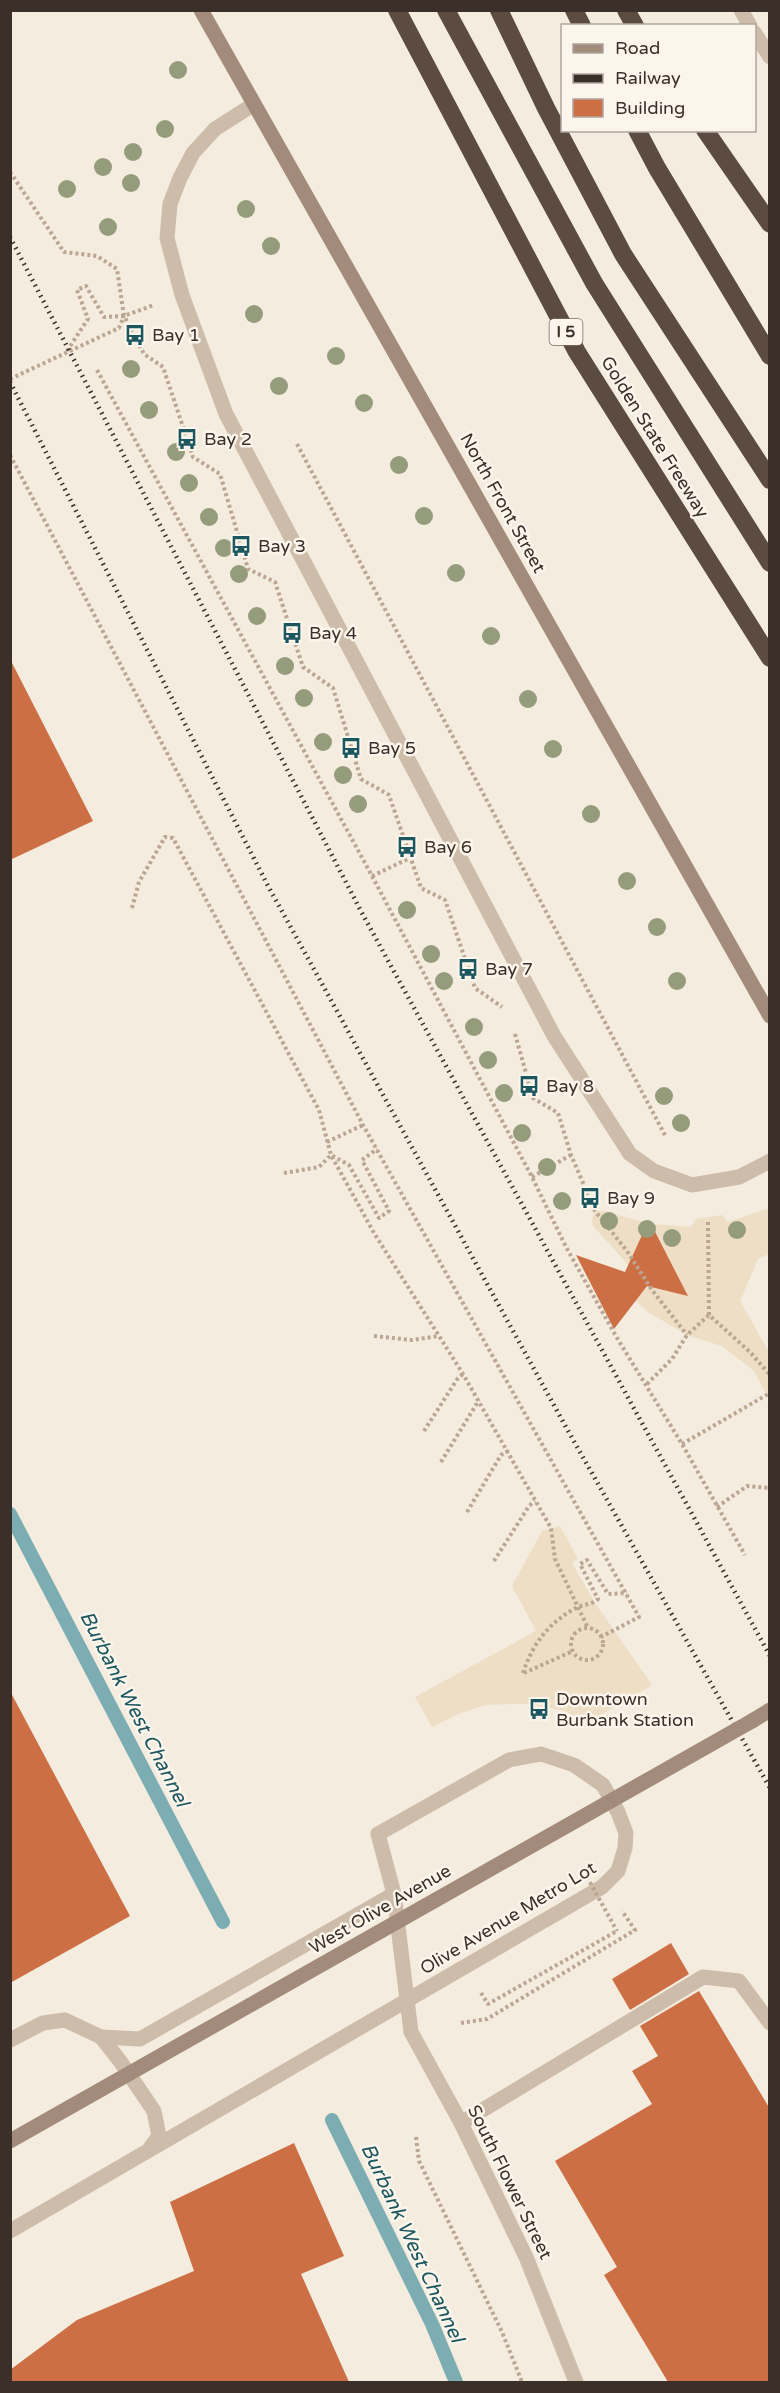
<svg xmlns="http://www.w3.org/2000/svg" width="780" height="2393" viewBox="0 0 780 2393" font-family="'Varela Round',sans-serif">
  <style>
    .plaza { fill: #eddec5 }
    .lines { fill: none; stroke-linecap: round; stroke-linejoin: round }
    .stream { stroke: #7badb3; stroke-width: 14 }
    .building { fill: #cd6f44 }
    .path { stroke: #baa693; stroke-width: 4; stroke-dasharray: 3 3; stroke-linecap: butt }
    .service { stroke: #cdbca9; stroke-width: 15 }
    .minor { stroke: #cdbca9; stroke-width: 15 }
    .secondary { stroke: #a28b7a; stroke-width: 15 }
    .motorway { stroke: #5c4b40; stroke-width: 18 }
    .rail { stroke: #3a3029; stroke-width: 4.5; stroke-dasharray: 1.5 4.5; stroke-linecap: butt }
    .path-bridge { stroke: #baa693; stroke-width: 4; stroke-dasharray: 3 3; stroke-linecap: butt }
    .secondary-bridge { stroke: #a28b7a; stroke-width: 15 }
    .tree { fill: #949c7c }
    .labels { text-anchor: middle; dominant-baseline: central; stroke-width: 5; stroke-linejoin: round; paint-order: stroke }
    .shield { fill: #fbf5ec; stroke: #746b64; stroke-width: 1.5 }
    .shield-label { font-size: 16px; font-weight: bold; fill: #3a3029 }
    .poi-label { font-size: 18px; fill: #3a3029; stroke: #fbf5ec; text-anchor: start }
    .street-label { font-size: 18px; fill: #3a3029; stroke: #fbf5ec }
    .water-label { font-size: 20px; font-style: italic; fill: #1c565f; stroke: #fbf5ec }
  </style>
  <rect width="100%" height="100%" fill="#f4ecdf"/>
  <g class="plaza">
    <path d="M769,1208V1254L758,1259L740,1301L769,1352V1399L754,1371L722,1346L687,1335L648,1312L636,1301L632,1269L593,1226L592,1219L595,1211H605L650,1224L691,1227L696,1219L722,1215L728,1222Z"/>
    <path d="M560,1526L578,1559L572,1563L595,1603L652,1685L589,1722L560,1710L528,1704H512L485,1705L461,1713L432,1727L415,1697L536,1631L512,1586L542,1531Z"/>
  </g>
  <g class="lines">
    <g class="stream">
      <path d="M10,1514L223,1922"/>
      <path d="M332,2120L432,2324L456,2382"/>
    </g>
  </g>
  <g class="building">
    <path d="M10,659L93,821L10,860Z"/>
    <path d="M649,1220L688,1296L647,1286L614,1329L576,1255L625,1272Z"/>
    <path d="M10,1691L130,1916L10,1983Z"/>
    <path d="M671,1943L689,1974L630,2010L612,1979Z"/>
    <path d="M699,1991L770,2109V2382H668L604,2275L617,2267L555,2161L652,2104L632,2071L658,2056L640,2026Z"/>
    <path d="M294,2143L344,2256L301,2274L349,2382H10V2370L77,2320L194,2271L170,2202Z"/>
  </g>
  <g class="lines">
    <g class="path">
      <path d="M10,172L64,252L97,256L117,269L124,316L144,354L163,367L193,457L220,474L248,569L275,582L303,667L333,688L361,779L389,795L421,888L445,900L475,988L502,1007"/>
      <path d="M67,351L88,319L77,290L86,286L104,317L124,316L154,305"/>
      <path d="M97,370L372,876L532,1177L566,1247L617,1338L682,1444L745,1555"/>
      <path d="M10,379L119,328L124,316"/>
      <path d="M297,444L666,1137"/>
      <path d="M10,455L363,1125L639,1617L601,1637"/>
      <path d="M372,876L410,858"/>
      <path d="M132,908L139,882L165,837L173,838L319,1110L331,1155L374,1233L463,1374L551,1528L555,1559L588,1628"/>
      <path d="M515,1034L533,1098L558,1113L571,1155L595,1211L627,1251L652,1290L687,1335"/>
      <path d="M327,1142L363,1125"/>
      <path d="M284,1173L319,1167L331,1155L349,1165L379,1218L389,1211L362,1160L377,1149"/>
      <path d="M532,1177L571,1155"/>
      <path d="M708,1222L709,1315L750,1352L770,1375"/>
      <path d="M374,1336L412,1340L439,1336"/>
      <path d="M647,1384L672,1359L687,1335L709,1315"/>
      <path d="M424,1431L458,1378L463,1374"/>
      <path d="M682,1444L770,1393"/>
      <path d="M441,1462L479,1400"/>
      <path d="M717,1507L747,1486L770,1488"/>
      <path d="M467,1512L501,1455L508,1451"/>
      <path d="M494,1561L529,1506L535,1501"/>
      <circle cx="587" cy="1644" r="16"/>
      <path d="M523,1673C532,1645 549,1622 576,1608C583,1604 592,1605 598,1599L580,1564L587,1560L608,1594L627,1593"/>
      <path d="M524,1673L573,1651"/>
      <path d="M481,1993L488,2004L617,1931"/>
      <path d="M461,2023L487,2019L635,1930L622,1911"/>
      <path d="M416,2137L419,2161L502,2332L522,2382"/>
    </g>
    <g class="service">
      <path d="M741,10L750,26"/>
      <path d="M754,32L770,57"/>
      <path d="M254,104L215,129L193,153L180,178L170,204L167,238L182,295L226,414L554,1036L630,1154L654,1171L692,1185L739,1177L770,1161"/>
      <path d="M461,2123L703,1977L739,1981L770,2023"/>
    </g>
    <g class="minor">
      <path d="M101,2037L140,2039L394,1894"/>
      <path d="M10,2040L43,2023L65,2020L101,2037L120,2061L154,2111L159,2136L150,2148"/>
      <path d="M10,2231C208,2117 405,2002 602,1887L618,1871L625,1848L626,1833L618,1812L603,1785L574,1765L541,1754L509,1760L378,1834L394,1894L411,2032L461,2123L526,2257L576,2382"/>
    </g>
    <g class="secondary">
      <path d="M201,10L770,1016"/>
      <path d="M752,1721L770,1710"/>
    </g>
    <g class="motorway">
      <path d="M397,10L577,352L770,658"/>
      <path d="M446,10L594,283L770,563"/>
      <path d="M499,10L546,108L623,254L770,480"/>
      <path d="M574,10L582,26"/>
      <path d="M626,10L635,26"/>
      <path d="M637,130L657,168L770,356"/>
      <path d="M705,130L770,224"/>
    </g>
    <g class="rail">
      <path d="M10,237L363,915L770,1656"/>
      <path d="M10,382L267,884L567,1429L770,1788"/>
    </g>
    <path class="path-bridge" d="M587,1877L617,1931"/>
    <path class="secondary-bridge" d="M10,2141L752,1721"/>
  </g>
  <g class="tree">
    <circle cx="178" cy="70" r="9"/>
    <circle cx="165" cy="129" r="9"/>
    <circle cx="133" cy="152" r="9"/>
    <circle cx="103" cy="167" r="9"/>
    <circle cx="131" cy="183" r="9"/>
    <circle cx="67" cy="189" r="9"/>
    <circle cx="246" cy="209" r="9"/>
    <circle cx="108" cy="227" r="9"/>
    <circle cx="271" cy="246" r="9"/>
    <circle cx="254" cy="314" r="9"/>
    <circle cx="336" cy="356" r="9"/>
    <circle cx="131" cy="369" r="9"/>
    <circle cx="279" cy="386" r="9"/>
    <circle cx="364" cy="403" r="9"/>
    <circle cx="149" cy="410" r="9"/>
    <circle cx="176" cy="452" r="9"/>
    <circle cx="399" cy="465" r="9"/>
    <circle cx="189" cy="483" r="9"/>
    <circle cx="424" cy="516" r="9"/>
    <circle cx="209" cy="517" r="9"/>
    <circle cx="224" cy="548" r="9"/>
    <circle cx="456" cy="573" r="9"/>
    <circle cx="239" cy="574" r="9"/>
    <circle cx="257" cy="616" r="9"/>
    <circle cx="491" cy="636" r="9"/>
    <circle cx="285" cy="666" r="9"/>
    <circle cx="304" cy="698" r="9"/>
    <circle cx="528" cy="699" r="9"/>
    <circle cx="323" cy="742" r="9"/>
    <circle cx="553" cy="749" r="9"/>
    <circle cx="343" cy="775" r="9"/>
    <circle cx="358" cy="804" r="9"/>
    <circle cx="591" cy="814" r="9"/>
    <circle cx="627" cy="881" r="9"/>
    <circle cx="407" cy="910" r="9"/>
    <circle cx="657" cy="927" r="9"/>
    <circle cx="431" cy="954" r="9"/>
    <circle cx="444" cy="981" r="9"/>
    <circle cx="677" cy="981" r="9"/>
    <circle cx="474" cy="1027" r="9"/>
    <circle cx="488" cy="1060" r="9"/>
    <circle cx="504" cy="1093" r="9"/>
    <circle cx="664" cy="1096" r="9"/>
    <circle cx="681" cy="1123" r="9"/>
    <circle cx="522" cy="1133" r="9"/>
    <circle cx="547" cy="1167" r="9"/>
    <circle cx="562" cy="1201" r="9"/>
    <circle cx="609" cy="1221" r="9"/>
    <circle cx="647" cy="1229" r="9"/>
    <circle cx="737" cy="1230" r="9"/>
    <circle cx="672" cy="1238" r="9"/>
  </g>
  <defs>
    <symbol id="bus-bare" viewBox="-9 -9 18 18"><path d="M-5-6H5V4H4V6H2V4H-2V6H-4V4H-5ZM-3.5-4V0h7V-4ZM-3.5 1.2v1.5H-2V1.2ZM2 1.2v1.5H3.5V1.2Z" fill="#1c565f" stroke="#fbf5ec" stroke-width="2.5" paint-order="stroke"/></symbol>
  </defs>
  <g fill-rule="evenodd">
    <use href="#bus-bare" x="120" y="320" width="30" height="30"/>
    <use href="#bus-bare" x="172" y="424" width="30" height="30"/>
    <use href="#bus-bare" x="226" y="531" width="30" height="30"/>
    <use href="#bus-bare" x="277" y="618" width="30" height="30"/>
    <use href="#bus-bare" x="336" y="733" width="30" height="30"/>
    <use href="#bus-bare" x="392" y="832" width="30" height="30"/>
    <use href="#bus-bare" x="453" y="954" width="30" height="30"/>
    <use href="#bus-bare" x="514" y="1071" width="30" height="30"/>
    <use href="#bus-bare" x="575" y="1183" width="30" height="30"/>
    <use href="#bus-bare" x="524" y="1694" width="30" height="30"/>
  </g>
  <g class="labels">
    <rect class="shield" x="549.5" y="319" width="33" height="26" rx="4.5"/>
    <g class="shield-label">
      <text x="566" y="332">I 5</text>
    </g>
    <g class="poi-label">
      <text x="152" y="335">Bay 1</text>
      <text x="204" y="439">Bay 2</text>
      <text x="258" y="546">Bay 3</text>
      <text x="309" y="633">Bay 4</text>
      <text x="368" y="748">Bay 5</text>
      <text x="424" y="847">Bay 6</text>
      <text x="485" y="969">Bay 7</text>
      <text x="546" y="1086">Bay 8</text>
      <text x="607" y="1198">Bay 9</text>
      <text x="556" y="1699">Downtown<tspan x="556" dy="21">Burbank Station</tspan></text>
    </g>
    <g class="street-label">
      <text transform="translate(655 437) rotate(58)">Golden State Freeway</text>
      <text transform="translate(503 503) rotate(61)">North Front Street</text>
      <text transform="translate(380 1909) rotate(-30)">West Olive Avenue</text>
      <text transform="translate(508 1918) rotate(-31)">Olive Avenue Metro Lot</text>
      <text transform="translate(510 2182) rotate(64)">South Flower Street</text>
    </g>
    <g class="water-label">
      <text transform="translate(134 1709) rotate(63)">Burbank West Channel</text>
      <text transform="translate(412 2243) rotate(65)">Burbank West Channel</text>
    </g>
  </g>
  <rect width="780" height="2393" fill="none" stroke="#3a3029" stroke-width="24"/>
  <rect x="561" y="24" width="195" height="108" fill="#fbf5ec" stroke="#aea69e" stroke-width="1.5"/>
  <rect x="573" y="44" width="30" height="9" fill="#a28b7a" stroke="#aea69e" stroke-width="1.5"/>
  <text x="615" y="54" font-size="18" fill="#3a3029">Road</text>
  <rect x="573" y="74" width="30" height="9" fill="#3a3029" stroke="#aea69e" stroke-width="1.5"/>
  <text x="615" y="84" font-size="18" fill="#3a3029">Railway</text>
  <rect x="573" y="99" width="30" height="18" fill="#cd6f44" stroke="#aea69e" stroke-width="1.5"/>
  <text x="615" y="114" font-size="18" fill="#3a3029">Building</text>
</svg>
